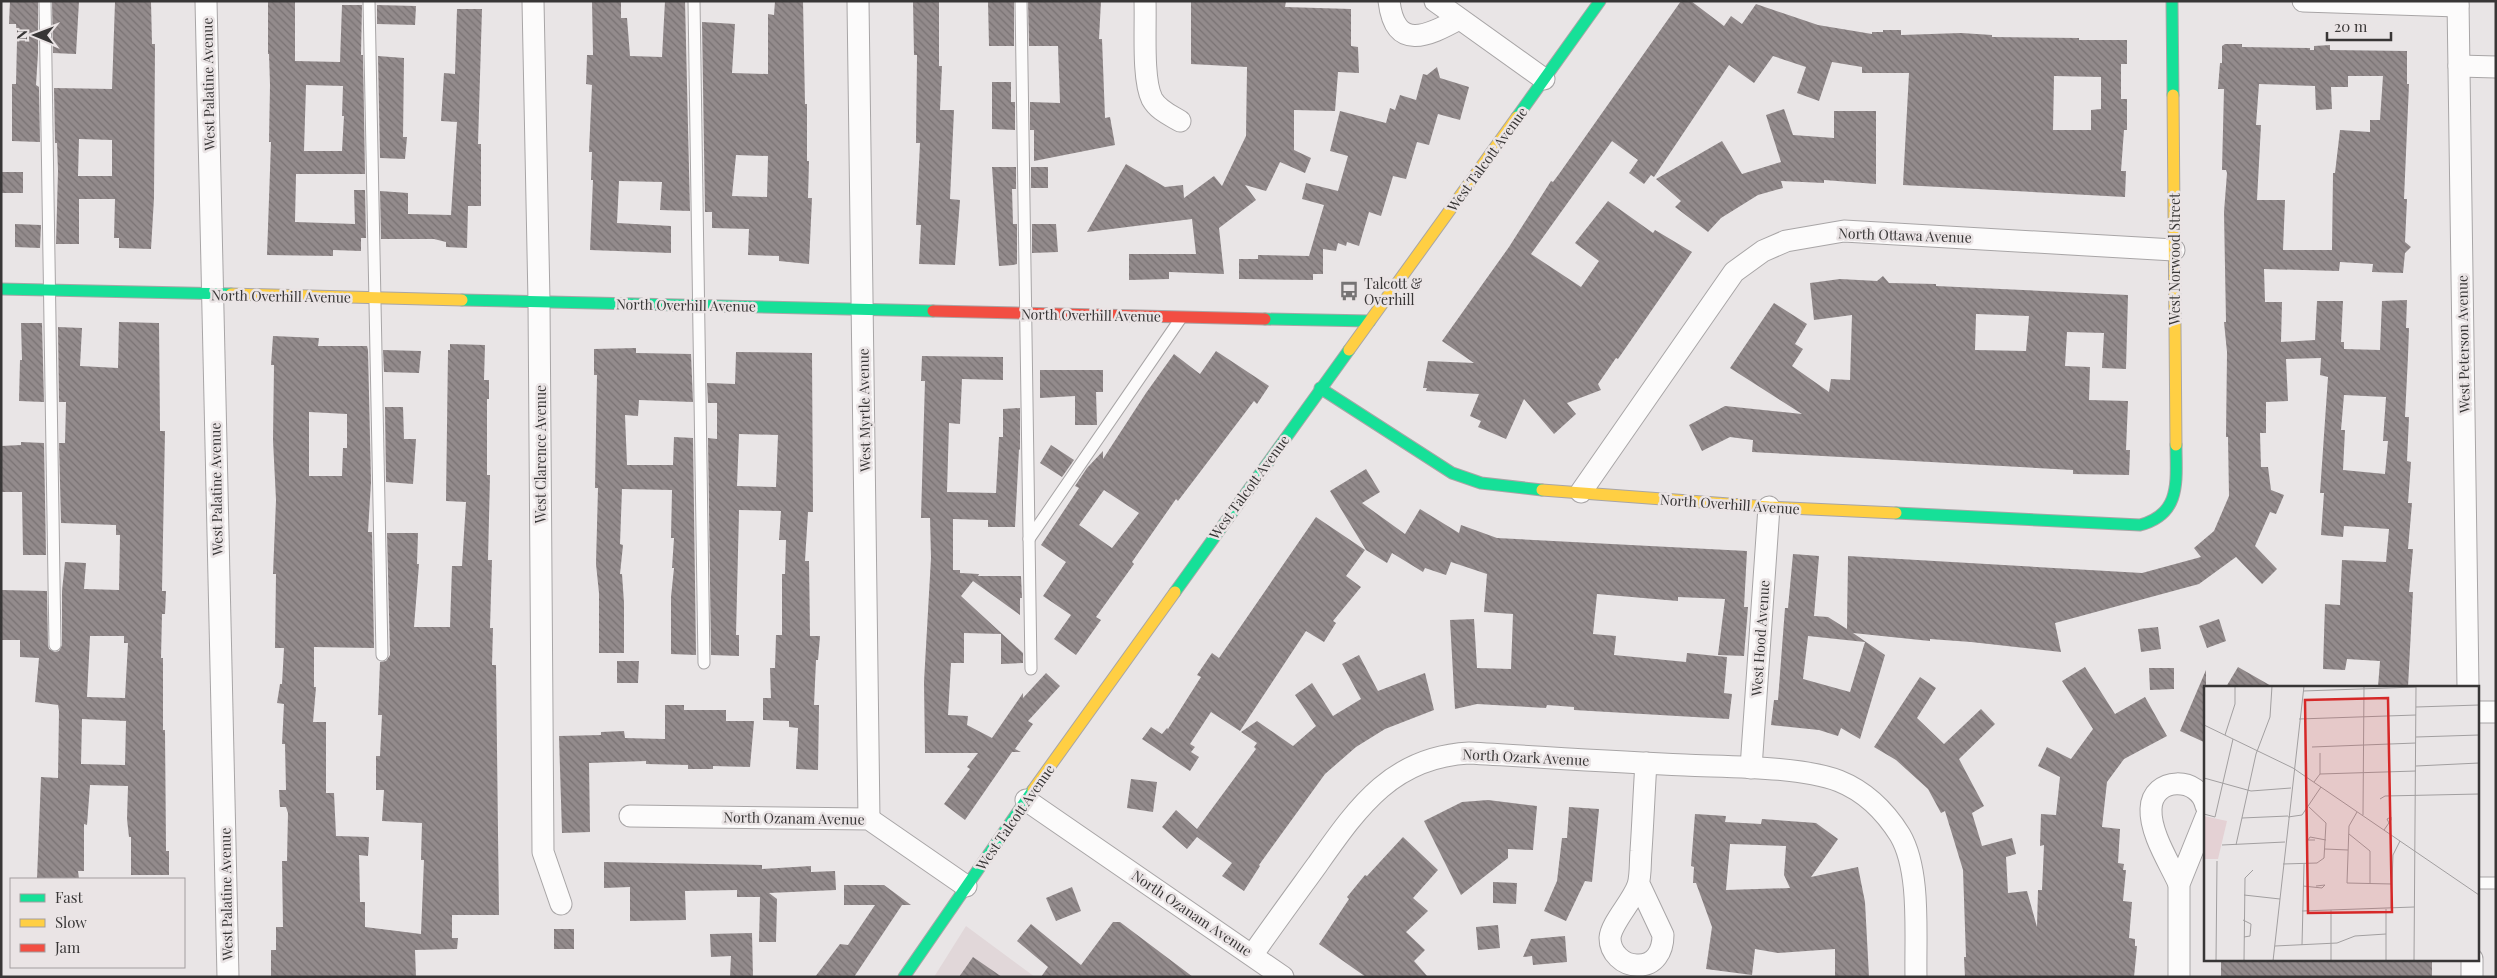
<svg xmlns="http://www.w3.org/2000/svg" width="2497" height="978" viewBox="0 0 2497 978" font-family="'Playfair Display',serif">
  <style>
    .built { fill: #e1d7d9 }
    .building { fill: url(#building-back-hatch); fill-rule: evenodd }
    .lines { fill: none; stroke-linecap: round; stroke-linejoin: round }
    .lane-casing { stroke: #a8a5a6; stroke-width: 13 }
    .street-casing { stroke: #a8a5a6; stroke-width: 23 }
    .fast-casing { stroke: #a8a5a6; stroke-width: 13 }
    .slow-casing { stroke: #a8a5a6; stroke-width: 13 }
    .jam-casing { stroke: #a8a5a6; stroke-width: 13 }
    .lane { stroke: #fcfbfb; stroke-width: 11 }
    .street { stroke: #fcfbfb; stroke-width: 21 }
    .fast { stroke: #16e098; stroke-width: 11 }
    .slow { stroke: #ffcf43; stroke-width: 11 }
    .jam { stroke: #f24e42; stroke-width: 11 }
    .labels { text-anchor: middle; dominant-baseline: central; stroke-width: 5; stroke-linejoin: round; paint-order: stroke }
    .street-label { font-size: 14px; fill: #383636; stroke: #eae4e5 }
    .poi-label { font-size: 14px; fill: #383636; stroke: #eae4e5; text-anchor: start }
    .inset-road { fill: none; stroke: #a29fa0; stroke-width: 1 }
    .view { fill: #d62828; fill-opacity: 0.15; stroke: #d62828; stroke-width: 2.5 }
    .inset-edge { fill: none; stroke: #383636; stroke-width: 2.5 }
  </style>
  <defs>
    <pattern id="building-back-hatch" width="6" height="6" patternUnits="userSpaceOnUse" patternTransform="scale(1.25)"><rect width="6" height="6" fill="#938b8c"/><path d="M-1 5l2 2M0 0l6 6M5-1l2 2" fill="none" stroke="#797273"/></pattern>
  </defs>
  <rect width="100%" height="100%" fill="#e9e5e6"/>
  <path class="built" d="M966,926L1035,977H934Z"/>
  <g class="building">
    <path d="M10,1H38V53L36,85L39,87L40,142L12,141V84H16L17,41L16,24H9Z"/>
    <path d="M52,1H79L76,54L53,53Z"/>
    <path d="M268,1H295V61L340,62L342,5H362L361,55H363L365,174H296L295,222L355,224L354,190H365L366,238H361V251L333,250V256L267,255L271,142H269L270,85L269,54H268ZM306,85L343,86L342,116H344L342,151H304Z"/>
    <path d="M592,1H621V18H627L630,56L662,57L665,1H685L690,211L660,210L662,182L619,181L617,223L671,226V253L590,250L593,180H591L592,152H589L592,85L586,84L587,55H593Z"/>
    <path d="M775,1H803L805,104H807V161H809L808,198H812L809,264L779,261V256L748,255L749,229L712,228V212H705L702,22L735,24L732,73L768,74V14L774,15ZM736,155L768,156L767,197L732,196Z"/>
    <path d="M913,1H939V66H942L940,110H954L950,199L960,200L955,265L919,264L921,225H916L920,143H916L917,55H914Z"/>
    <path d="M988,1H1014V46H989Z"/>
    <path d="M1028,1H1101L1099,39H1102L1105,118L1110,117L1115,145L1034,161V130H1030V102L1060,103L1058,46H1029Z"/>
    <path d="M1191,1H1286L1285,7L1351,9V46L1358,47L1359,73L1338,72L1335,111L1294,110V150L1311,158L1305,173L1280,162L1266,191L1245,185L1256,200L1219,228L1224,274L1169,272V279L1129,280V254H1196L1192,219L1087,232L1126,164L1165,187L1183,185L1184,198L1214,176L1222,186L1246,136L1247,67L1191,64Z"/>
    <path d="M1681,1H1691L1724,26L1731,16L1742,24L1756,4L1818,25L1872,34V32H1883V30H1901V35L1961,33L1992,35V37L2079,38V40H2127V64H2121V99H2127V130H2124L2121,171H2126L2125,197L1903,185L1909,73H1862V67L1832,62L1819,101L1797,93L1806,67L1773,56L1754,83L1729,65L1654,177L1651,175L1644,184L1629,173L1638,160L1612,141L1531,254L1581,287L1599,261L1575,243L1608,201L1653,233L1655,230L1692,252L1618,359L1616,358L1598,384L1601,390L1567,403L1576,414L1554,434L1524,399L1506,439L1478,427L1481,421L1470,416L1479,394L1426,391L1427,388H1423L1428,361L1474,363L1442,341L1509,247L1551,181L1553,182L1559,174ZM2054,76L2101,77V109L2091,110V130H2053Z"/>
    <path d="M115,2H151L152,44H155L154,198L151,249L119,248V238H114L115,199H79V244H56L58,171L57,143H55L54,88L112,89ZM79,139L112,140V176H78Z"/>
    <path d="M377,5L416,6L415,25L377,24Z"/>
    <path d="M457,9H482L478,144H481V206H468L467,248L446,247V242L434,239H381L380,191L408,193V214L451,215L457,122L441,121L444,73L455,74Z"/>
    <path d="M2225,44H2242V47L2310,48V50H2314V46L2330,45V50L2407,51V84H2409L2404,199H2407L2405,242L2411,247L2405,253L2403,273L2372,272L2373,264L2340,262L2339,271L2264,269L2265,302H2282L2281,342L2315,340L2317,301H2343L2341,342H2344V349L2380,350L2382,301L2407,300L2406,328H2409L2408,356L2405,417H2409L2407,461L2411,462L2408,503H2412L2408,549H2413L2409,592H2413L2408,687H2378L2380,661L2347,659L2345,670L2323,669L2325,604L2340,605L2342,560L2386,562L2389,529L2344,526L2343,537L2321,535L2324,493H2320L2328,377L2320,375L2321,358L2286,359L2288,401L2266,402V433H2260L2261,467H2268L2271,490L2284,495L2276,514L2270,512L2255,546L2277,569L2262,584L2236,557L2199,584L2055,623L2061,652L1971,642L1930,639V641L1853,633L1885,655L1860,739L1841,728L1838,736L1819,730L1771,725L1774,700H1778L1785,608H1788L1793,554L1819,556L1814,616L1828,617L1847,629L1848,556L2142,573L2201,557L2194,548L2214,531L2229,496L2228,437H2226L2227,352L2224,322H2226L2224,212L2227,173L2226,170H2222L2224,89H2218L2220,63H2222V46ZM2348,76H2383L2380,120H2370V132L2340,130L2335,173H2333L2332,250H2283L2285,200H2257L2261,125H2256L2259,84L2315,86L2316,110L2332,109L2331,87H2348ZM2344,395L2386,397L2383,441H2388L2385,474L2343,470L2345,430H2341ZM1808,636L1865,642L1850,692L1803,679Z"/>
    <path d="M378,56L404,58L403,137H407L405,159L380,158Z"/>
    <path d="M1437,67L1440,78L1469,87L1460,120L1438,114L1429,145L1417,142L1406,179L1393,176L1381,216L1369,212L1359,246L1347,242L1346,246L1338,243L1336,251L1323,249V274H1313V280L1239,279V259H1258V255L1309,256L1324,205L1302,199L1306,183L1338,191L1348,156L1330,151L1340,111L1386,123L1390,108L1395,110L1400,95L1416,100L1423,74L1427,75Z"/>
    <path d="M992,82H1011V102H1015V130L992,129Z"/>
    <path d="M1784,109L1793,135L1834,138V111H1876V184L1824,180V183L1781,181L1783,188L1758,195L1721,218L1708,232L1675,207L1681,201L1656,179L1722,141L1742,174L1781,162L1766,115Z"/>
    <path d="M992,167H1016V189H1012L1013,224H1017V264L1013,265L999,266Z"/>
    <rect x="1031" y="167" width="17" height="21"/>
    <rect x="2" y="172" width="21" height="21"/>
    <path d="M15,224L41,225L40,248L15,247Z"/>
    <path d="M1032,224H1056L1058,252L1032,253Z"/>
    <path d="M1883,276L1889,283L1936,284V286L2128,295L2126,369L2102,368L2104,333L2067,332L2065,366L2090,367L2089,400L2128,401L2126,450H2130L2129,475L2073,474V470L1752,452L1753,440L1730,437L1702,451L1689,425L1725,406L1802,414L1730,368L1774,303L1807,324L1795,344L1803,349L1792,366L1829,392L1831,379L1850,380L1852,315L1814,320L1810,283L1840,279L1877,281ZM1976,314L2029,316L2026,351L1975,350Z"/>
    <path d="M119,322L159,323L160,431H165L162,591H166L165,614H162L161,658H163V730H165L166,851H169V875H131V837H129L127,819L128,786L90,785L87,825L84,824V871H78L79,879H37L41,777L58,778L59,711L58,705L35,702L39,658L20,657V640H1V590L47,591L48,645L49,649L55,652L59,651L62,645V591L65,562L86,563L84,589L119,590L120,535H116V525L61,523L59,443H65L66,402H59L58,327L82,328L80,366L118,368ZM90,636H124V643H128L125,698L87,697ZM82,719L126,721L125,765L81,764Z"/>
    <path d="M21,323H42L44,402L19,401L20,360H22Z"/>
    <path d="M273,336L319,338L318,346H367L368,350L371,482L368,532H372L374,648L314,647V687H316L313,722H326V793H334L336,836L369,837L368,856L359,855L360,902H365V927L421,934L424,860H421L422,823L382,821L384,790H376V756H380L382,715H378L380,662L386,661L390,655L387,533H418L417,564H419L414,627H450L452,566H462L466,502L446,501L448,350H450V344L485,345L484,380H489V399H487V475H490L488,560H492L490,628H493L492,665H496L499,915H452V938H458L457,949L415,950L416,977H271V950H276V927H283L282,861H287L288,813L286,807H280L279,790H286L285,744H282L284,704L277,703L280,684H282L284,648H275L276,574H273L276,500L273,440L274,365H271ZM309,412L347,414V448H343L342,476H309Z"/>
    <path d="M636,348V353L691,354L693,402L639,400L638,416L625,415L627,465H673L674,437L693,438L696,655L671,654V597L674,568H672L674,538H671L672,490L622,489L620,544L623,545L620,574H622L624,603V653H599V593L596,564L598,488H595L597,375H594V349Z"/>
    <path d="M383,350L421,351L419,373L384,372Z"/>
    <path d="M1216,351L1269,386L1257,404L1254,401L1194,480L1178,501L1176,499L1132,562L1134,564L1096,617L1101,620L1076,655L1054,639L1071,615L1043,596L1066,562L1041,545L1079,488L1075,486L1087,468L1103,451V459L1146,393L1174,354L1200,374ZM1104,490L1139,513L1112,548L1079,525Z"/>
    <path d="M736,352L812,353L813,512H808L805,561H809L810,636H820L818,660H816L814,705H819L818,770L796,769L798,728L789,727V721L763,720V698H771L770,668H775L776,635H782V574H785L786,540H779L781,511L739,510L736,635H739V656L711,655L708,438L717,439V403H708L707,383L735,384ZM739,434L778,435L776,487L737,486Z"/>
    <path d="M922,356L1003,357V380L962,379L960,424L949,423L947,492L996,493L999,437H1003V409L1020,408V450L1019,449L1015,527H988V520L953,519V570H960V573L979,574L978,576H1021L1022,598H1020V615L973,581L961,596L1023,653V663L1001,664V634L964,633V663H951L948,715L968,716L967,725L992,738L1023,693V698L1046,673L1060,686L1028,721L1033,724L1015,749L1021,752H1012L965,820L944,804L970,769L967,767L978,753H925L924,682L931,558L930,518H921L925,381H921Z"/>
    <path d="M1040,370H1103V392H1096L1097,425H1075V396L1040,398Z"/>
    <path d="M385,407H403L404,439H416L413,484L386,482Z"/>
    <path d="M21,442L44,443L46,555H23L22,492H1V446L21,445Z"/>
    <path d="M1051,445L1074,460L1062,477L1040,463Z"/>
    <path d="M1366,469L1380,492L1362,503L1405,534L1420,509L1459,533L1461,525L1497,538L1747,551L1744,607H1748L1744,656L1718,655L1725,599L1678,597V601L1597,594L1593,634L1616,636L1614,655L1686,662L1687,653L1727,657L1724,693L1732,694L1729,719L1574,710V707L1547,705L1546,708L1477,704L1455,709L1450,620L1474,619L1477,668L1511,669L1513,614L1484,612L1487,574L1451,562L1446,575L1425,568L1423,572L1392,553L1387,563L1366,550L1330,491Z"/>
    <path d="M1316,517L1365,550L1346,576L1361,587L1333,621L1336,623L1324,642L1306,631L1240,731L1211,712L1190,744L1195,747L1191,752L1199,757L1190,771L1142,739L1151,727L1162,734L1167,728L1168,729L1201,677L1197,675L1212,653L1219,658Z"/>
    <path d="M2219,619L2226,641L2207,648L2199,626Z"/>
    <path d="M2158,627L2161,649L2141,652L2138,629Z"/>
    <path d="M1359,655L1378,691L1425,673L1434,710L1385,729L1356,747L1325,774L1259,865L1260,866L1244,891L1222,876L1232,863L1197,837L1187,849L1162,827L1176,810L1197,829L1256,749L1254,747L1257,743L1241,732L1257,721L1293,746L1316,726L1295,695L1312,683L1333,716L1361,699L1342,664Z"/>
    <path d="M617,661H639L638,683H617Z"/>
    <path d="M2085,667L2115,714L2145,697L2167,736L2124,759L2107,782L2102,827L2120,829L2118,863L2124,864L2123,870H2126L2123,901L2132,902L2129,938L2135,939V946H2137L2134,977H1965L1964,957H1966L1963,870L1945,811L1941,813L1928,789L1896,760L1874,747L1920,677L1936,688L1917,718L1944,744L1981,709L1995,724L1959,759L1984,806L1972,813L1982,846L2012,838L2016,854L2006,857L2008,893L2027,891L2037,927L2038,890H2042L2044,845L2040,846L2041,814L2056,815L2060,777L2038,766L2047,747L2071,759L2093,729L2062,681Z"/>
    <path d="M2238,667L2273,687H2226Z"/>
    <path d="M2149,668H2174V689L2150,690Z"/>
    <path d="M2206,670V743L2180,731Z"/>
    <path d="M665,705H684V710H726V721H754L750,767L713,766V769H688V765L646,764V761L589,763L590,832L562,833L559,736L601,735V732L624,731L625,738L665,739Z"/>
    <path d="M1131,779L1157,782L1153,812L1127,808Z"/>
    <path d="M1488,800L1537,806L1533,850L1508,849V858L1461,895L1424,821L1462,802Z"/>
    <path d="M1569,807L1599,809L1592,882L1585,881L1566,921L1544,911L1557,881L1562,838H1567Z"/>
    <path d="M1695,814L1726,816L1725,822L1761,824L1762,819L1816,823L1838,839L1811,877L1858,867L1865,902L1869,977H1835V949L1778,953L1755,949L1752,975L1706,969L1712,927L1696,883H1693L1694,867L1691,866ZM1730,844L1786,846L1784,875L1790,888L1726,890Z"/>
    <path d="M1403,837L1438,870L1413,898L1428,911L1406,932L1425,950L1414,961L1428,977H1366L1319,944L1349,899L1347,897L1365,875L1367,876Z"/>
    <path d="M604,862L762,865V869L811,866V872L835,871L836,890L769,893L777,899L776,942H759L760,897H737V890L685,891L686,920L630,921V887L604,888Z"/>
    <path d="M1493,882L1517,883L1516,904L1493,903Z"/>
    <path d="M844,885H884L911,905H902L854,977H815L840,944L848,945L875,905H844Z"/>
    <path d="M1072,887L1081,911L1056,921L1046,898Z"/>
    <path d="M1113,922H1120L1193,977H1041L1048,967L1017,941L1031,924L1081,965Z"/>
    <path d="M1498,925L1500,948L1478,950L1476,927Z"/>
    <rect x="554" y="929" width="20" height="20"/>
    <path d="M752,933L753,977H730L731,956L711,957L710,934Z"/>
    <path d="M1565,936L1567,962L1533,965L1532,956L1523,957L1531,939Z"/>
    <path d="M973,957L1002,977H959Z"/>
    <rect x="2221" y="959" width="211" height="18"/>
  </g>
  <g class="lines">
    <defs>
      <g id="lane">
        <path d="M45,1L55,645"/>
        <path d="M369,1L382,655"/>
        <path d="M694,1L704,663"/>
        <path d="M1021,1L1031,669"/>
        <path d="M1029,539L1181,318"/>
        <path d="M2478,883H2496"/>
      </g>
      <g id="street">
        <path d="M206,1L228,977"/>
        <path d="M533,1L539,301L543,852L561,904"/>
        <path d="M858,1L869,819"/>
        <path d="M1145,1C1146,26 1142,79 1152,99C1158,110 1170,115 1180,121"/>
        <path d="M1389,1C1395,52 1428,36 1459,19"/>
        <path d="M1435,1L1544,79"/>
        <path d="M2303,1L2458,6"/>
        <path d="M2458,1L2468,687"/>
        <path d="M2459,66L2496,67"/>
        <path d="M1581,492L1734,272L1763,251L1786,241L1844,231L2174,250"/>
        <path d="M2478,712H2496"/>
        <path d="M1751,768L1769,507"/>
        <path d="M1026,800L1283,977"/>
        <path d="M630,816L869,819L966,886"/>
        <path d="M1639,884L1663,935C1663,951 1655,966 1637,965C1623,965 1610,953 1610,938C1611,923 1633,901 1638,885C1641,875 1640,861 1641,851C1643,822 1644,792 1646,763"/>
        <path d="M2179,884C2169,862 2150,833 2151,809C2152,776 2200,776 2206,806"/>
        <path d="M1253,954C1274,924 1296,894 1317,865C1358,807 1392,757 1469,753C1541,757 1613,762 1685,765C1727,767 1800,766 1839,781C1864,791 1885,811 1900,835C1921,871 1915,935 1916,977"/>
        <path d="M2472,959V977"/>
        <path d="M2179,977V884L2206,817"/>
      </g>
      <g id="fast">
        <path d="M2172,1L2173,95"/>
        <path d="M1517,117L1600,1"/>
        <path d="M1,289L231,294"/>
        <path d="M462,300L933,311"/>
        <path d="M1265,319L1370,321"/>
        <path d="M1320,388L1452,473L1481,483L1542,490"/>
        <path d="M1896,513L2140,525C2182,514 2176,480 2176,445"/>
        <path d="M1175,592L1349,350"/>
        <path d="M904,977L1033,790"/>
      </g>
      <g id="slow">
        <path d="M2173,95L2176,445"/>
        <path d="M231,294L462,300"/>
        <path d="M1349,350L1517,117"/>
        <path d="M1542,490L1769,507L1896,513"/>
        <path d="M1033,790L1175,592"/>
      </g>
      <path id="jam" d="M933,311L1265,319"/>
    </defs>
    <use href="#lane" class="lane-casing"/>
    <use href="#street" class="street-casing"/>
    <use href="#fast" class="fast-casing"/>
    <use href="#slow" class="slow-casing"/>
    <use href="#jam" class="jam-casing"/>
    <use href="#lane" class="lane"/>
    <use href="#street" class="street"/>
    <use href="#fast" class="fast"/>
    <use href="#slow" class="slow"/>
    <use href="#jam" class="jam"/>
  </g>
  <defs>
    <symbol id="bus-bare" viewBox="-9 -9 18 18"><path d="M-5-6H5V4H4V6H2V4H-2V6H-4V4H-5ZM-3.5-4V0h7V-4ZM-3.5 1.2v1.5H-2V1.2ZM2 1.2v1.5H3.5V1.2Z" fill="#767374" stroke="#eae4e5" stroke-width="2.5" paint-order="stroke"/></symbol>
  </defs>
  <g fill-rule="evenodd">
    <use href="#bus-bare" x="1335" y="277" width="28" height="28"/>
  </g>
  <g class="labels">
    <g class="street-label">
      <text transform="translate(208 84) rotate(-91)">West Palatine Avenue</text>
      <text transform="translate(1487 159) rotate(-54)">West Talcott Avenue</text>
      <text transform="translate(1905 235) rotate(2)">North Ottawa Avenue</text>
      <text transform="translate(2174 259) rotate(-90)">West Norwood Street</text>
      <text transform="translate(281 296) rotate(1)">North Overhill Avenue</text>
      <text transform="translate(686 305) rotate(1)">North Overhill Avenue</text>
      <text transform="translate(1091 315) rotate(1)">North Overhill Avenue</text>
      <text transform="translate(2463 344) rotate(-91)">West Peterson Avenue</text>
      <text transform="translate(864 410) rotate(-91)">West Myrtle Avenue</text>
      <text transform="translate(540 454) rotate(-90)">West Clarence Avenue</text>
      <text transform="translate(1249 487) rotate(-54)">West Talcott Avenue</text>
      <text transform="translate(216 489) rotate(-91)">West Palatine Avenue</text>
      <text transform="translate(1730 504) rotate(4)">North Overhill Avenue</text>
      <text transform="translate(1760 638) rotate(-86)">West Hood Avenue</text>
      <text transform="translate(1526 757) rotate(3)">North Ozark Avenue</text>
      <text transform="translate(1015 817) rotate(-55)">West Talcott Avenue</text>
      <text transform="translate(794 818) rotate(1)">North Ozanam Avenue</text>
      <text transform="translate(226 894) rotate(-91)">West Palatine Avenue</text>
      <text transform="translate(1192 913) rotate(34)">North Ozanam Avenue</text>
    </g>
    <g class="poi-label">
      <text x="1364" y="283">Talcott &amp;<tspan x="1364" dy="16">Overhill</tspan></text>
    </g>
  </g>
  <g transform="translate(2204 686)">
    <rect width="275" height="275" fill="#e9e5e6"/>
    <path d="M0,130L23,135L14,173H0Z" fill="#e4d1d4"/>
    <path class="inset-road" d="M99,5L212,1M212,21L275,19M95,33L212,29M0,39L89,82L275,209M21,49L31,18V0M212,51L275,49M108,61L212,57M212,80L275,77M116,88L212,85M0,92L47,105L87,102M110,96L116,88V67M176,113L181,110L275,108M153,126L145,140L143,197L188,198M0,128L11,131L29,53M159,129L160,0M84,131L98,129L117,101M38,132L84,130M180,144L187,134V131L183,133L185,137M145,148L166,165V198M111,154H104L106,151L122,154M18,159L81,156M32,159L52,68L66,31L68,0M121,163L144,164M79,178L113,177L120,172L122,137L105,121M99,200L118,202L121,199L112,200M40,209L76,213M187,222L189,169L196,155M98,225L210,221M39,234L47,238L46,250L40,251M98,259L100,178M71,260L133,257L151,250L182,248M12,275L13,175M40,275L41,192L49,184M69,275L100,0M127,275V224M182,275V223M210,275L212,0"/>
    <path class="view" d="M184,12L188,226L104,227L101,14Z"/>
    <rect width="275" height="275" class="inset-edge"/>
  </g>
  <rect width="2497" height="978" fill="none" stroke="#383636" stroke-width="5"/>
  <rect x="10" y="878" width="175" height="90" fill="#eae4e5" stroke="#a39e9f"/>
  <rect x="20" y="894" width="25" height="8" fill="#16e098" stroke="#a39e9f"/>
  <text x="55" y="903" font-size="15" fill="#383636">Fast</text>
  <rect x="20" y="919" width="25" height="8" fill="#ffcf43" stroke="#a39e9f"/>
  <text x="55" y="928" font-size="15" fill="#383636">Slow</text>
  <rect x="20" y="944" width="25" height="8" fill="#f24e42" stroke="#a39e9f"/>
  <text x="55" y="953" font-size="15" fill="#383636">Jam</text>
  <g transform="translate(35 35) rotate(271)" stroke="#eae4e5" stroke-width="4" paint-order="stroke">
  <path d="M0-4L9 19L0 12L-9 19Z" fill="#383636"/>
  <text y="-8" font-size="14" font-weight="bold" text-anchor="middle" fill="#383636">N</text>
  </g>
  <path d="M2327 32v8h64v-8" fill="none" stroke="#383636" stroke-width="2.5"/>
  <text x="2334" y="32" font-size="15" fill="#383636" stroke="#eae4e5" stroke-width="4" paint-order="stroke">20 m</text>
</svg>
